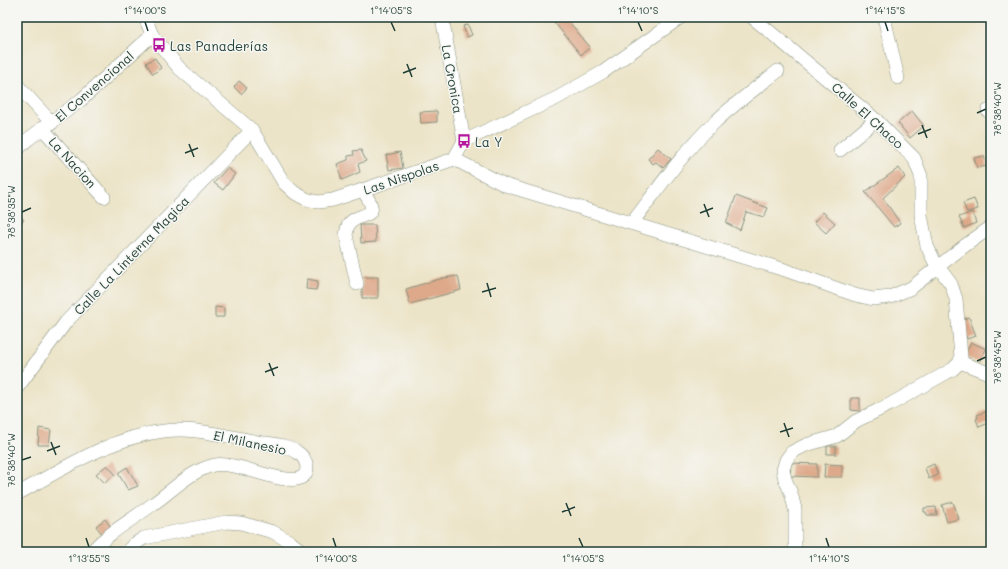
<svg xmlns="http://www.w3.org/2000/svg" width="1008" height="569" viewBox="0 0 1008 569" font-family="Mali,sans-serif">
  <style>
    .building { fill: #dea98a }
    .lines { fill: none; stroke-linecap: round; stroke-linejoin: round }
    .minor-casing { stroke: #86907e; stroke-width: 14 }
    .minor { stroke: #fff; stroke-width: 13 }
    .ticks { fill: none; stroke: #1f3d34; stroke-width: 1.5 }
    .labels { text-anchor: middle; dominant-baseline: central; stroke-width: 3; stroke-linejoin: round; paint-order: stroke }
    .poi-label { font-size: 13px; fill: #1f3d34; stroke: #f6f6f2; text-anchor: start }
    .street-label { font-size: 13px; fill: #1f3d34; stroke: #f6f6f2 }
    .neatline { fill: none; stroke: #1f3d34; stroke-width: 1.5 }
    .ticks-label { font-size: 10px; text-anchor: middle; fill: #1f3d34 }
  </style>
  <rect width="100%" height="100%" fill="#f6f6f2"/>
  <filter id="ink" filterUnits="userSpaceOnUse"><feTurbulence type="fractalNoise" baseFrequency=".025" numOctaves="2"/><feDisplacementMap in="SourceGraphic" scale="8" xChannelSelector="R" yChannelSelector="G"/><feConvolveMatrix kernelMatrix="1 2 1 2 8 2 1 2 1" color-interpolation-filters="sRGB"/></filter>
  <filter id="wash" filterUnits="userSpaceOnUse"><feTurbulence type="fractalNoise" baseFrequency=".012" numOctaves="4" result="noise"/><feDisplacementMap in="SourceGraphic" scale="16" xChannelSelector="R" yChannelSelector="G"/><feGaussianBlur stdDeviation="0.9" result="paint"/><feColorMatrix in="noise" values="0 0 0 0 0 0 0 0 0 0 0 0 0 0 0 0 0 1.4 0 .05"/><feComposite in="paint" operator="in"/></filter>
  <g filter="url(#wash)">
    <rect width="100%" height="100%" fill="#ece4c8"/>
    <g id="blocks">
      <g class="building">
        <path d="M550,17H565L590,47L581,55Z"/>
        <path d="M468,25L472,35L467,37L463,26Z"/>
        <path d="M155,58L161,68L153,74L146,63Z"/>
        <path d="M239,81L247,88L241,94L234,87Z"/>
        <path d="M437,111V122L421,123L420,112Z"/>
        <path d="M912,111L924,126L910,138L898,123Z"/>
        <path d="M658,148L671,159L663,168L656,162L653,164L648,159Z"/>
        <path d="M361,150L366,161L358,164L360,172L342,180L337,164L348,160V156L354,155L353,151Z"/>
        <path d="M400,152L403,168L389,170L386,155Z"/>
        <path d="M984,156L987,166L977,168L974,158Z"/>
        <path d="M227,168L235,174L223,190L214,183Z"/>
        <path d="M899,168L905,177L883,198L900,223L894,227L865,192Z"/>
        <path d="M736,196L768,208L764,217L746,212L740,230L726,223Z"/>
        <path d="M974,199L978,209L967,212L963,203Z"/>
        <path d="M823,212L835,223L826,233L814,222Z"/>
        <path d="M972,212L976,223L964,228L959,217Z"/>
        <path d="M17,213L24,220L17,227Z"/>
        <path d="M360,225H375L376,242L361,243Z"/>
        <path d="M458,276L461,290L410,304L406,289L443,278Z"/>
        <rect x="362" y="277" width="16" height="21"/>
        <path d="M307,279L318,281L316,290L306,289Z"/>
        <path d="M215,307L224,308V317H215Z"/>
        <path d="M969,317L976,336L967,339L960,321Z"/>
        <path d="M971,342L986,349L979,363L964,356Z"/>
        <path d="M851,398H860V411L851,410Z"/>
        <path d="M987,411L991,422L979,427L976,419L978,418L977,415Z"/>
        <path d="M39,428L51,430L49,445H38Z"/>
        <rect x="827" y="446" width="9" height="8"/>
        <path d="M791,463L817,464V477L790,476Z"/>
        <path d="M825,464L842,465V477H824Z"/>
        <path d="M934,464L938,475L929,479L925,468Z"/>
        <path d="M107,465L115,474L105,483L96,474Z"/>
        <path d="M127,467L138,486L128,490L118,473Z"/>
        <path d="M953,502L959,519L947,522L942,505Z"/>
        <path d="M936,507L937,515H927L926,512H924V508Z"/>
        <path d="M105,519L111,527L102,534L96,526Z"/>
      </g>
    </g>
  </g>
  <g filter="url(#ink)">
    <use href="#blocks" fill-opacity="0" stroke="#86907e" stroke-width="1"/>
    <g class="lines">
      <defs>
        <g id="minor">
          <path d="M145,17L152,35L180,69L252,130L284,183L295,193L306,199L318,202L333,200L454,159L464,141L557,98L603,72L681,17"/>
          <path d="M442,17L464,141"/>
          <path d="M752,17L876,120L914,158L921,176V215L927,246L937,267L942,272L951,284L956,299L961,357L960,362L953,369L889,405L856,421L837,436L806,445L792,452L786,460L783,470L785,479L791,493L795,509V552"/>
          <path d="M884,17L898,78"/>
          <path d="M17,85L52,123"/>
          <path d="M988,111L991,110"/>
          <path d="M42,128L104,197"/>
          <path d="M17,150L27,140L81,100L152,35"/>
          <path d="M840,150L876,120"/>
          <path d="M454,159L505,185L785,270L855,295L873,299L890,297L911,288L963,247L991,227"/>
          <path d="M632,223C658,189 683,152 714,123C734,104 756,88 778,71"/>
          <path d="M357,284L346,235C347,232 346,229 348,226C356,210 386,222 363,191"/>
          <path d="M960,362L991,374"/>
          <path d="M17,388L66,322L252,130"/>
          <path d="M17,494C63,469 111,437 164,431C194,427 224,436 253,441C268,444 285,444 297,452C302,455 306,461 307,467C307,470 306,475 302,477C288,488 236,460 214,465C190,471 173,490 153,504C132,520 109,532 91,552"/>
          <path d="M127,552L133,545L144,538L226,522L241,523L273,532L289,541L303,552"/>
        </g>
      </defs>
      <use href="#minor" class="minor-casing"/>
      <use href="#minor" class="minor"/>
    </g>
  </g>
  <path class="ticks" d="M145,22L148,31M391,22L395,31M638,22L642,31M885,22L888,31M407,64L412,77M403,73L416,68M977,113L986,109M922,125L927,138M918,134L931,129M189,144L194,157M185,153L198,148M704,204L709,217M22,212L31,208M700,213L713,208M487,283L491,297M482,292L496,288M977,361L986,357M269,363L274,376M265,372L278,367M784,423L789,437M780,432L793,428M51,442L56,455M47,451L60,446M22,460L31,457M566,503L571,516M562,512L575,507M86,538L89,547M333,538L336,547M579,538L583,547M826,538L829,547"/>
  <defs>
    <symbol id="bus-bare" viewBox="-9 -9 18 18"><path d="M-5-6H5V4H4V6H2V4H-2V6H-4V4H-5ZM-3.5-4V0h7V-4ZM-3.5 1.2v1.5H-2V1.2ZM2 1.2v1.5H3.5V1.2Z" fill="#b5179e" stroke="#f6f6f2" stroke-width="2.5" paint-order="stroke"/></symbol>
  </defs>
  <g fill-rule="evenodd">
    <use href="#bus-bare" x="149" y="35" width="20" height="20"/>
    <use href="#bus-bare" x="454" y="131" width="20" height="20"/>
  </g>
  <g class="labels">
    <g class="poi-label">
      <text x="170" y="45">Las Panaderías</text>
      <text x="475" y="141">La Y</text>
    </g>
    <g class="street-label">
      <text transform="translate(453 79) rotate(80)">La Cronica</text>
      <text transform="translate(94 86) rotate(-41)">El Convencional</text>
      <text transform="translate(868 115) rotate(42)">Calle El Chaco</text>
      <text transform="translate(73 162) rotate(48)">La Nacion</text>
      <text transform="translate(401 177) rotate(-19)">Las Nispolas</text>
      <text transform="translate(131 255) rotate(-46)">Calle La Linterna Magica</text>
      <text transform="translate(250 442) rotate(12)">El Milanesio</text>
    </g>
  </g>
  <rect width="1008" height="569" fill="none" stroke="#f6f6f2" stroke-width="44"/>
  <rect x="22" y="22" width="964" height="525" class="neatline"/>
  <g class="ticks-label">
    <text x="145" y="14">1°14'00"S</text>
    <text x="391" y="14">1°14'05"S</text>
    <text x="638" y="14">1°14'10"S</text>
    <text x="885" y="14">1°14'15"S</text>
    <text transform="translate(997 109) rotate(-90)" y="4">78°38'40"W</text>
    <text transform="translate(11 212) rotate(-90)" y="4">78°38'35"W</text>
    <text transform="translate(997 357) rotate(-90)" y="4">78°38'45"W</text>
    <text transform="translate(11 460) rotate(-90)" y="4">78°38'40"W</text>
    <text x="89" y="562">1°13'55"S</text>
    <text x="336" y="562">1°14'00"S</text>
    <text x="583" y="562">1°14'05"S</text>
    <text x="829" y="562">1°14'10"S</text>
  </g>
</svg>
